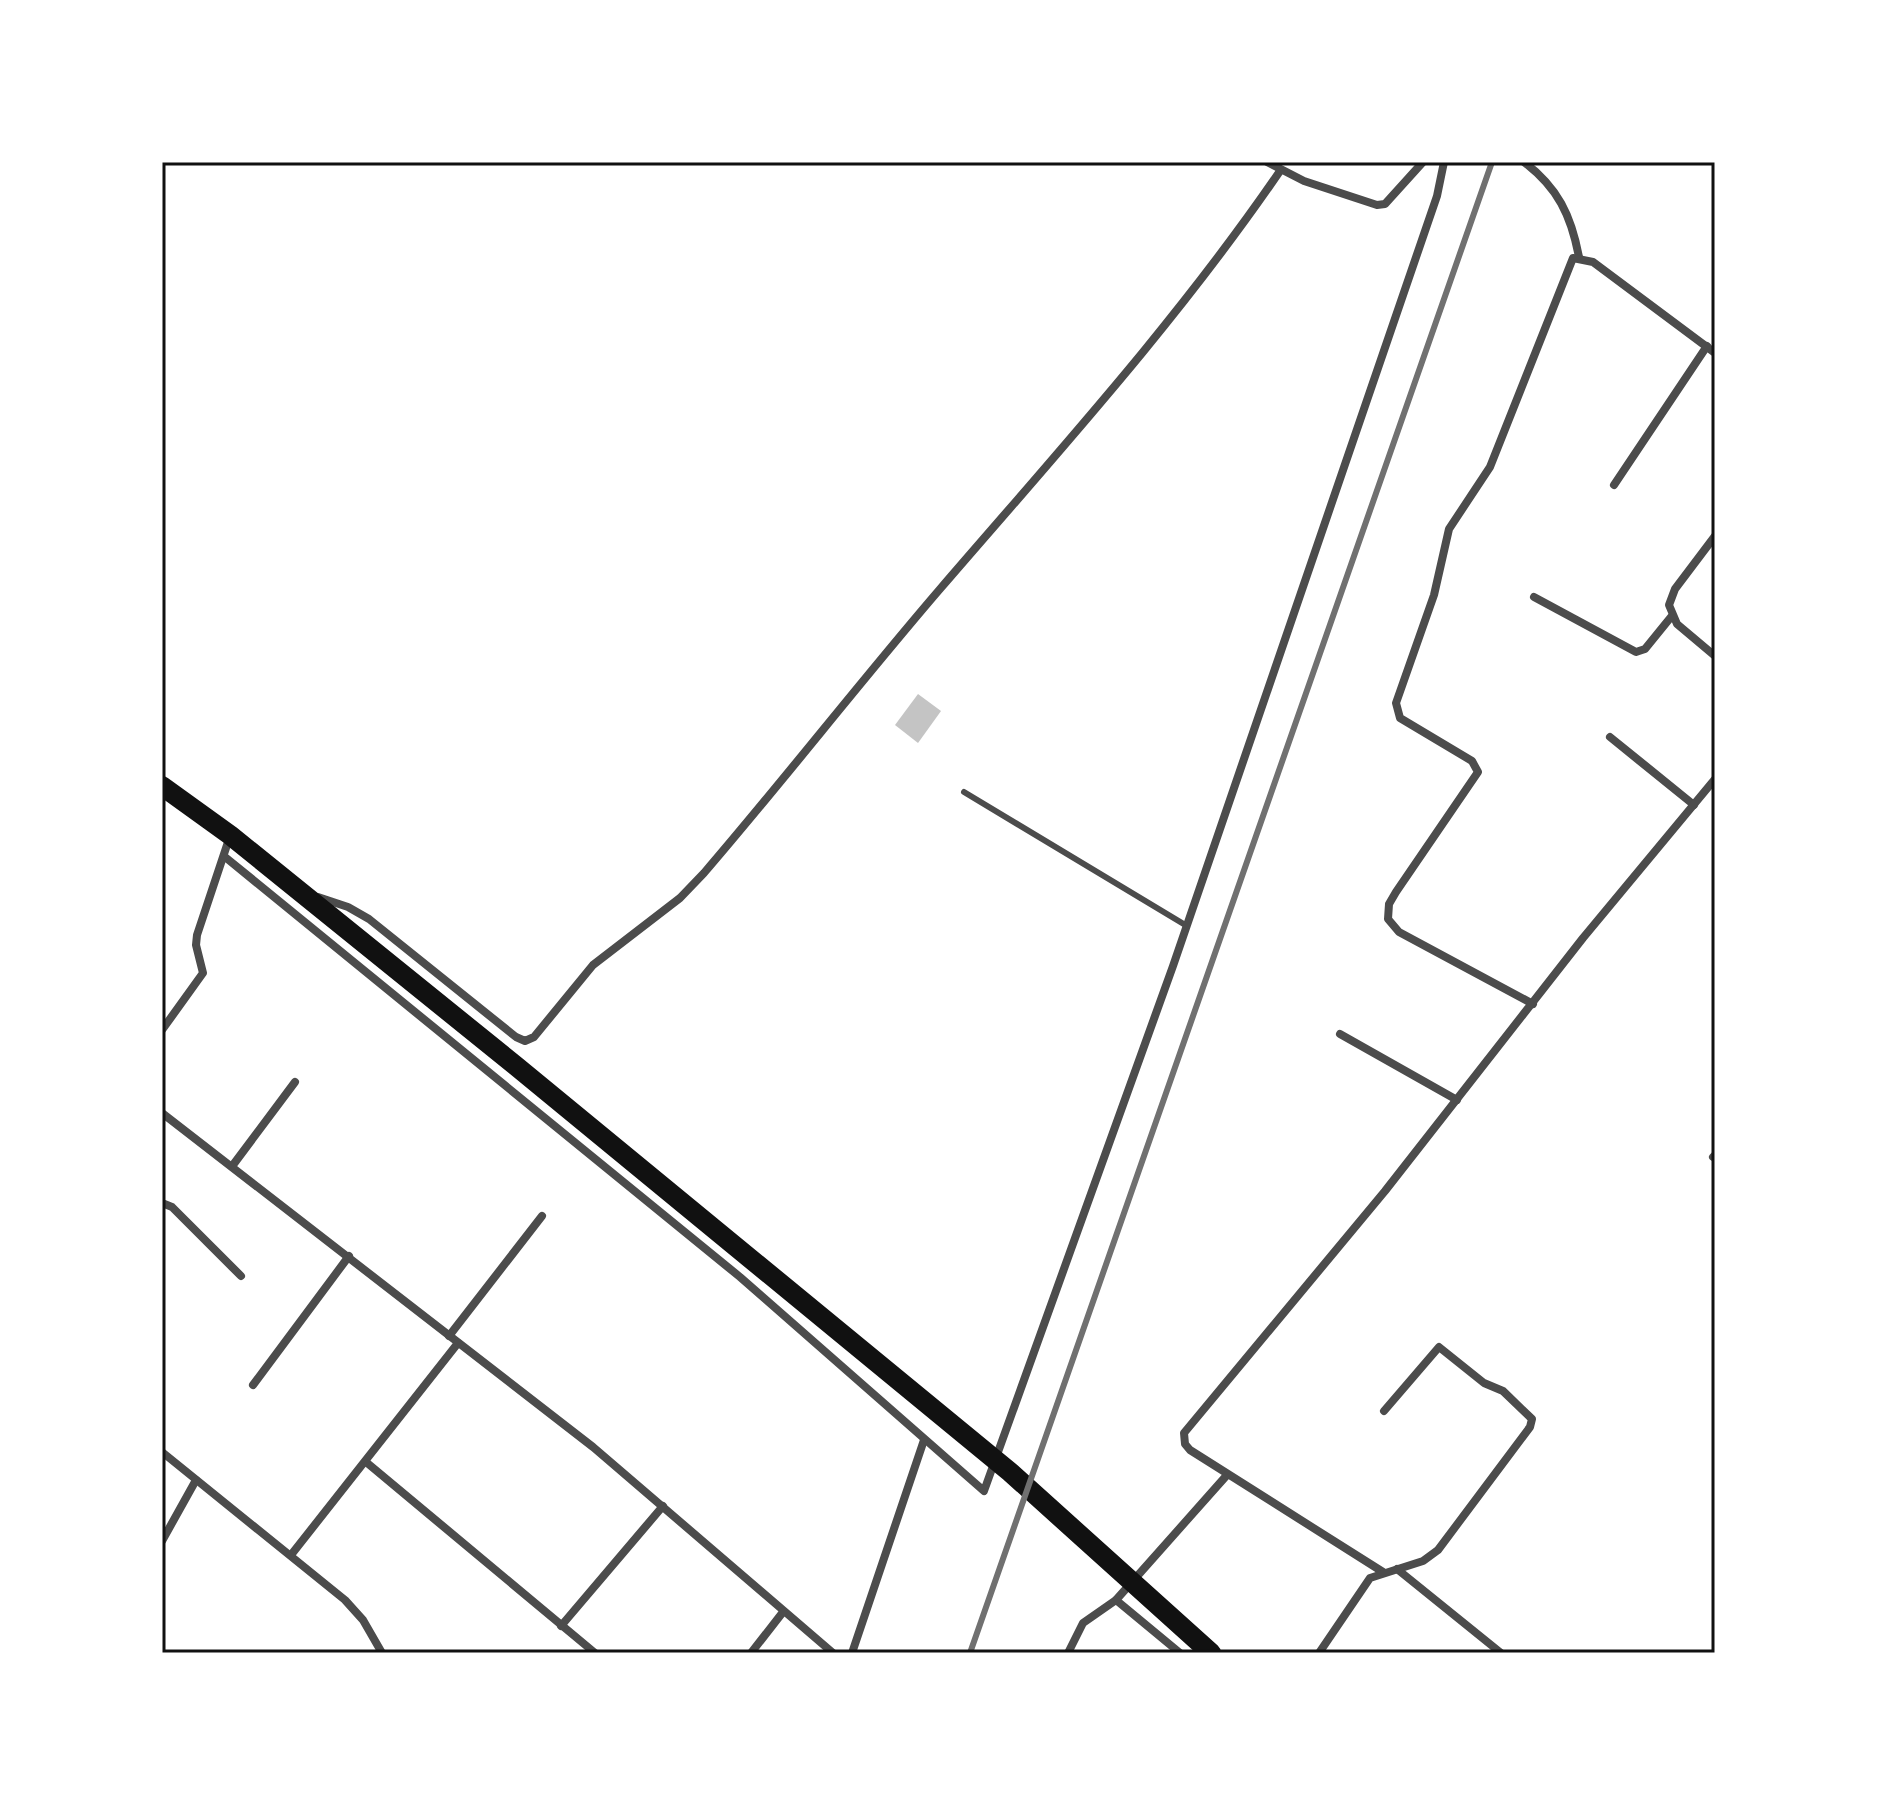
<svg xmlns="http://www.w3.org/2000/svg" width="1877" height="1815" viewBox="0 0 1877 1815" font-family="'Nunito Sans',sans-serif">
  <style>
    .building { fill: #c4c4c4 }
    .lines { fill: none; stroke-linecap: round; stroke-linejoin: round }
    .service { stroke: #4c4c4c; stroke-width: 6 }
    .minor { stroke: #4c4c4c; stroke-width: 8 }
    .primary { stroke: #111; stroke-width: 20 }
    .rail { stroke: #707070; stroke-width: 6 }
    .neatline { fill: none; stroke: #111; stroke-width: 3 }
  </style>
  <rect width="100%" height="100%" fill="#fff"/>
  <path class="building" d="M918,694L941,711L918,743L895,725Z"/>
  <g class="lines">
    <path class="service" d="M964,792L1187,926"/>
    <g class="minor">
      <path d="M1267,162L1304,181L1377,205L1385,204L1423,162"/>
      <path d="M1524,162C1558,188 1571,215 1579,257"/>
      <path d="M1614,485L1707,346"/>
      <path d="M1715,536L1675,589L1669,605L1677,624L1715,656"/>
      <path d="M1534,597L1636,652L1645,649L1671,617"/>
      <path d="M1610,737L1694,805"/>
      <path d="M225,857L740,1277L984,1491L1173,966L1437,196L1444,162"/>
      <path d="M318,897L348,907L369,919L516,1037L525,1041L534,1037L593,965L680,898L704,873C784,780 860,682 940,589C1058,452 1178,320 1280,171"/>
      <path d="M1533,1004L1399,932L1388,919L1389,904L1396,892L1478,772L1472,761L1400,718L1396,703L1434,595L1449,529L1490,467L1573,258L1593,262L1715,353"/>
      <path d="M162,1030L203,973L196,945L197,935L229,839"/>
      <path d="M1340,1034L1457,1100"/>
      <path d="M162,1113L593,1447L833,1653"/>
      <path d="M1713,1157L1715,1155"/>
      <path d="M233,1165L295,1082"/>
      <path d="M162,1203L172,1207L241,1276"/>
      <path d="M449,1336L542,1216"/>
      <path d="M253,1385L349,1256"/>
      <path d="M162,1452L345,1600L363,1620L382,1653"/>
      <path d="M366,1462L595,1653"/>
      <path d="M162,1541L196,1480"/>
      <path d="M291,1555L458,1343"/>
      <path d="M1397,1569L1501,1653"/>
      <path d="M1383,1572L1190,1450L1185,1444L1184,1433L1385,1191L1583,938L1715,779"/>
      <path d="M1116,1600L1180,1653"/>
      <path d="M561,1626L663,1506"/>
      <path d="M751,1653L783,1612"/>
      <path d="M852,1653L924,1440"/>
      <path d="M1068,1653L1083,1623L1116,1600L1227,1475"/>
      <path d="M1319,1653L1370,1578L1423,1561L1438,1550L1530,1427L1532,1419L1503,1391L1484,1383L1439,1347L1384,1411"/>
    </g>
    <path class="primary" d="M162,786L230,835L516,1066L1010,1472L1211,1653"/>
    <path class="rail" d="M970,1653L1492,162"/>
  </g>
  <rect width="1877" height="1815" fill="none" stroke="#ffffff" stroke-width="328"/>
  <rect x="164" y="164" width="1549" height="1487" class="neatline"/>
</svg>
